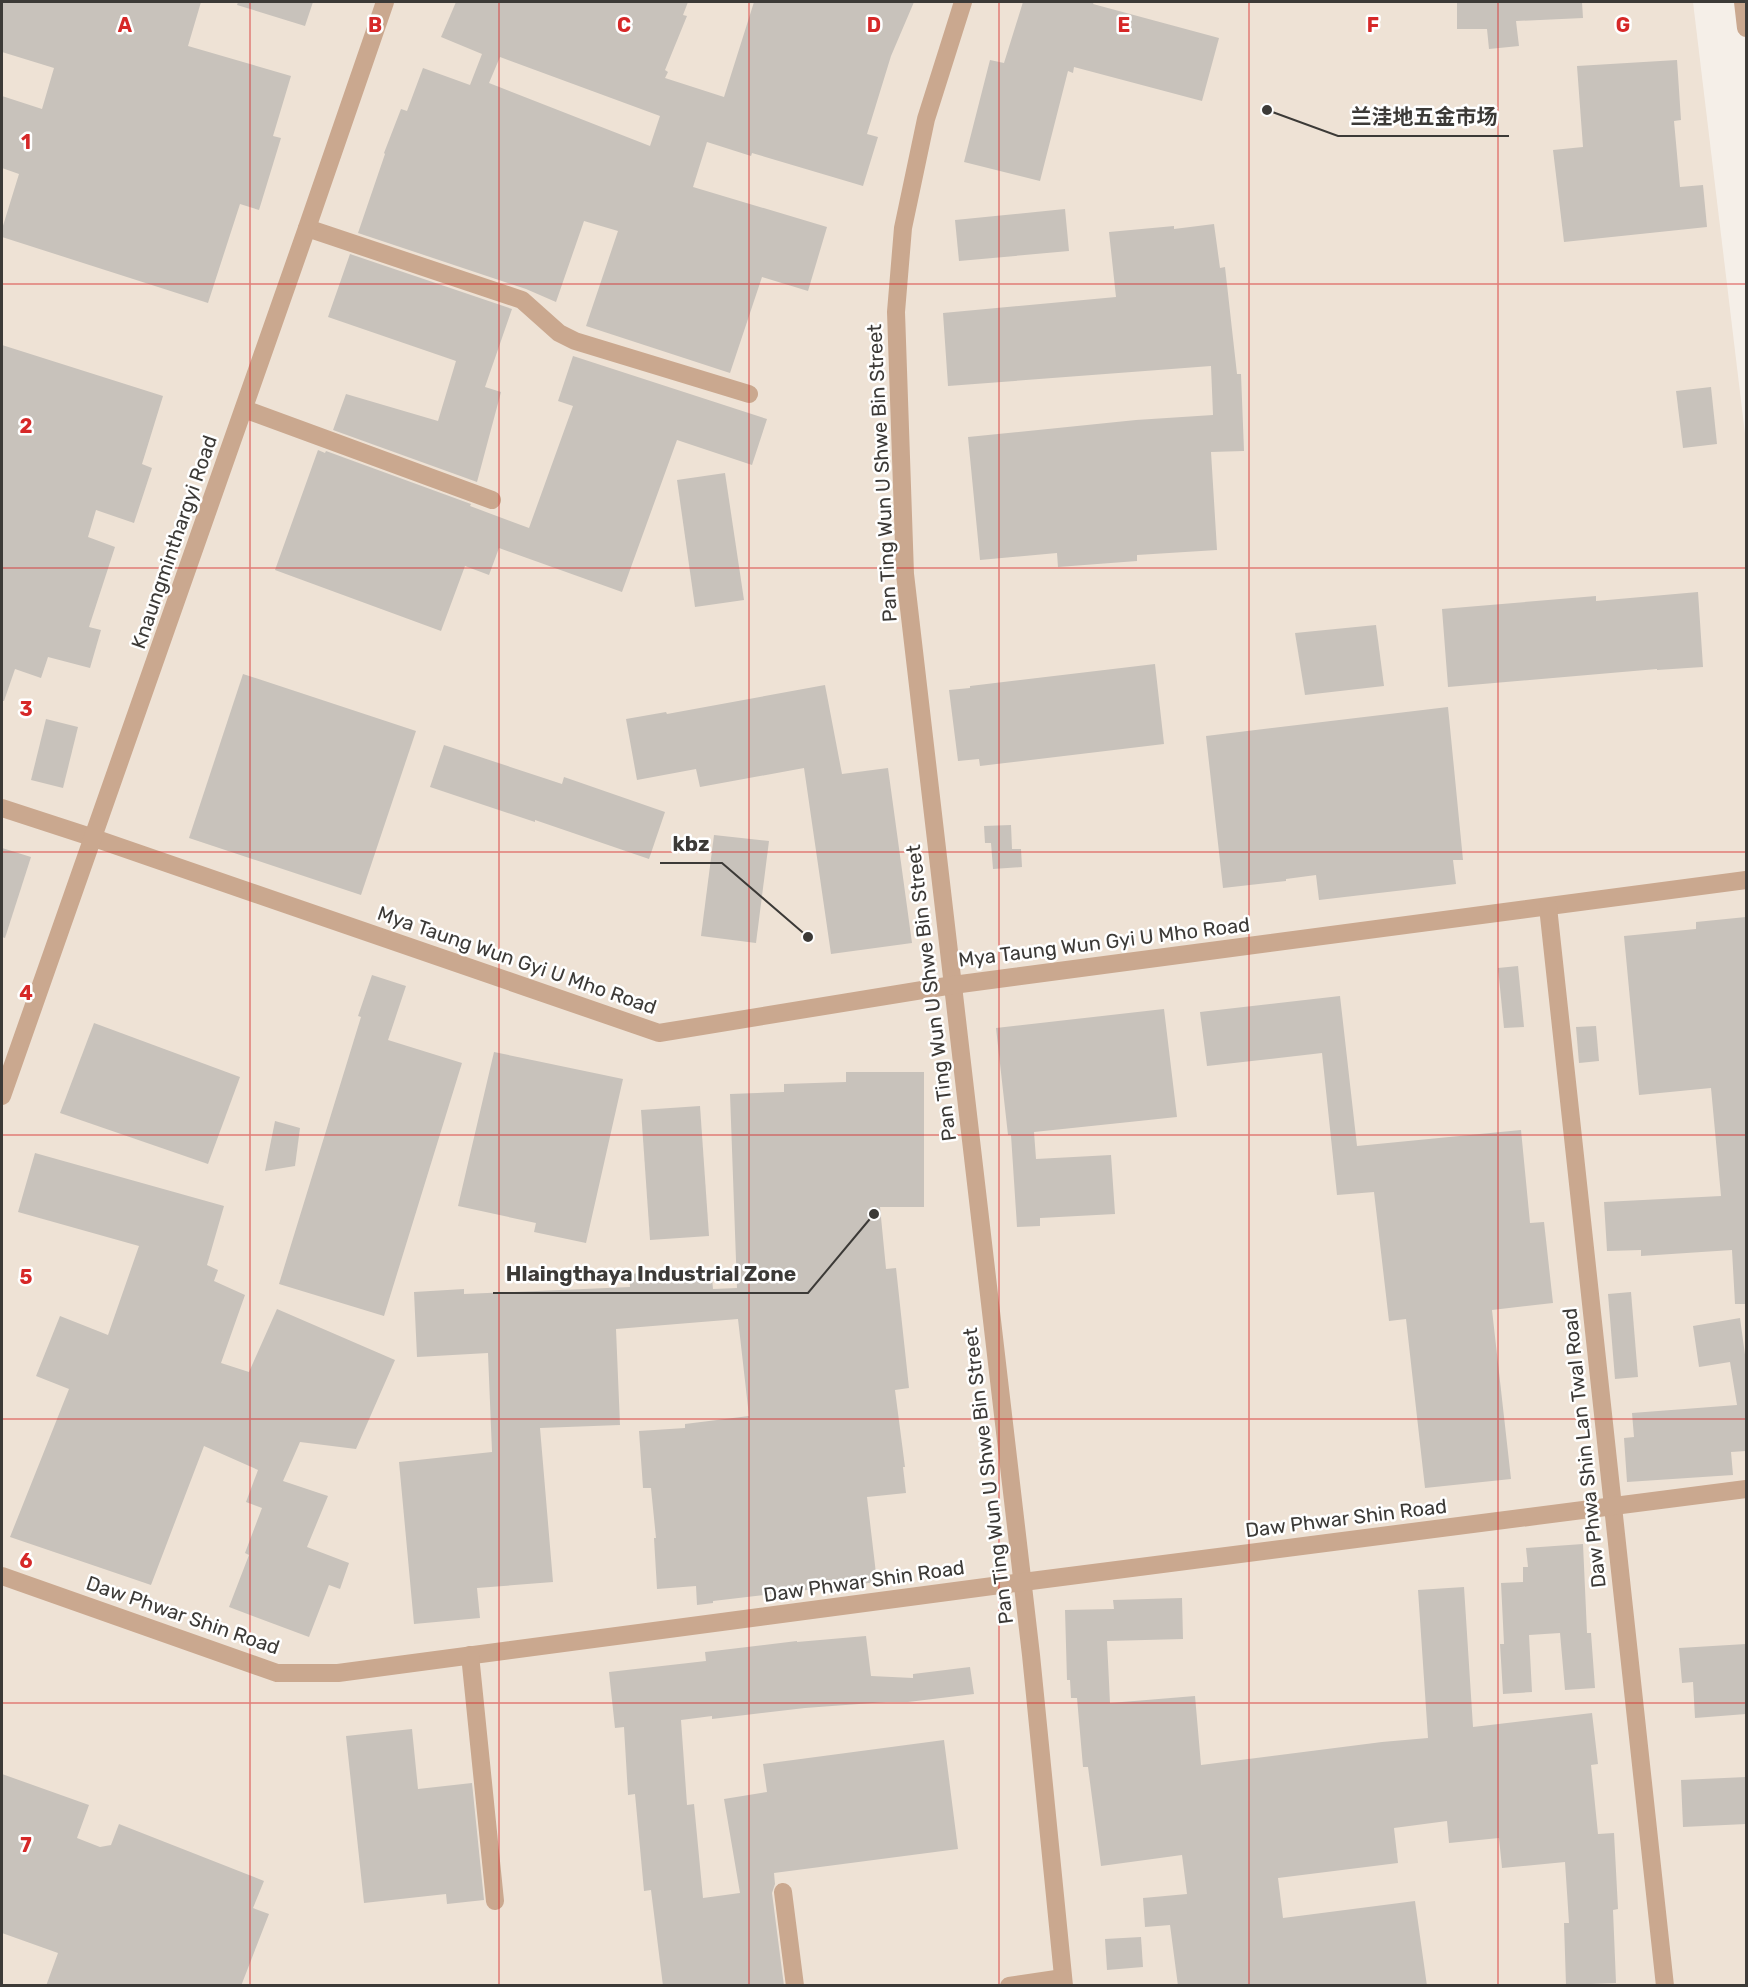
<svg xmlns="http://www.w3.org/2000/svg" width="1748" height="1987" viewBox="0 0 1748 1987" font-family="Rubik,'Noto Sans SC',sans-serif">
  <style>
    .built { fill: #eee2d5 }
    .building { fill: #c8c2bb; fill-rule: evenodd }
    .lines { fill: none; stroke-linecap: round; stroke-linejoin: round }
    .minor { stroke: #caa88f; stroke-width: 18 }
    .grid { fill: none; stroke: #d62828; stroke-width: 1.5; stroke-opacity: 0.55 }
    .labels { text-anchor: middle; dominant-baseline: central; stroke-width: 5; stroke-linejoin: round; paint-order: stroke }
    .street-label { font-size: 20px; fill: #3c3a37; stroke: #fff }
    .grid-label { font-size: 20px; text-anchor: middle; font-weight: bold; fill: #d62828; stroke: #fff; stroke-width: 5; stroke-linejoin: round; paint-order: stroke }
    .leader { fill: none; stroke: #3c3a37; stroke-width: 2 }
    .callout-dot { fill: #3c3a37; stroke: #fff; stroke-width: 2 }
    .callout-label { font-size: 21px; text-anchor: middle; font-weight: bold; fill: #3c3a37; stroke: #fff; stroke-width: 5; stroke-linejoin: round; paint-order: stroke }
  </style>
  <rect width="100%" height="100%" fill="#f5efe8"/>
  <path class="built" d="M2,2H1693L1746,442V1985L2,1986Z"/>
  <g class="building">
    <path d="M2,2H201L188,46L291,76L273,136L281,138L259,210L240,204L208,303L2,237V229L19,174L2,168V96L42,109L54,68L2,52Z"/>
    <path d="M238,2H313L305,26L237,5Z"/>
    <path d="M456,2H688L683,15L687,16L665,70L668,72L665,78L724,97L754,2H914L891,56L867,134L878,137L863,186L752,153L751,156L707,142L693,187L827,227L808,291L762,277L730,373L586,326L618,231L584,221L556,302L526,289L358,233L385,154L384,153L401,109L407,111L423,68L470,85L482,54L441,37ZM500,57L660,116L650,146L489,83Z"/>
    <path d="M1023,2H1094L1093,4L1219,38L1202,101L1074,67L1073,73L1068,71L1040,181L964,162L990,60L1004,63Z"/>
    <path d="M1457,2H1582L1583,18L1516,21L1519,46L1489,49L1487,29H1457Z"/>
    <path d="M1677,60L1681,120L1674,121L1680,187L1703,185L1707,227L1564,242L1553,150L1583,147L1577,66Z"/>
    <path d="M1065,209L1069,251L959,261L955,220Z"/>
    <path d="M1214,224L1220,268L1225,267L1237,374H1241L1244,451L1211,452L1217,550L1137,555V561L1058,567L1057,553L980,560L968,437L1136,420L1213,415L1211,366L948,386L943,313L1116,297L1109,232L1174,226V229Z"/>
    <path d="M350,254L512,309L485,387L501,392L477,482L333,430L346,394L438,421L456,361L328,317Z"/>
    <path d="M2,345L163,396L142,464L152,468L134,523L96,510L88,537L115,547L89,627L101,630L90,668L48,657L41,678L15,669L4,701H2Z"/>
    <path d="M573,356L767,419L752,465L677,440L622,592L499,548L489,575L465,566L441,631L275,570L318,450L325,453L326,451L471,504L470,506L529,528L573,406L558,401Z"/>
    <path d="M1711,387L1717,444L1683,448L1676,391Z"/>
    <path d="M725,473L744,600L695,607L677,480Z"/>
    <path d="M1698,592L1703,667L1657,670V669L1448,687L1442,609L1596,596V601Z"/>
    <path d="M1376,625L1384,686L1305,695L1295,633Z"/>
    <path d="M1155,664L1164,744L980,766L979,759L958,761L949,690L970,688V686Z"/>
    <path d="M243,674L416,731L361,895L189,838Z"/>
    <path d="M825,685L842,774L888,768L912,943L831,954L804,768L700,787L696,769L637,780L626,719L666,712L667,714Z"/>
    <path d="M1448,707L1463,860H1453L1456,884L1319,900L1316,875L1286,879V881L1223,888L1206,736Z"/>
    <path d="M46,719L78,727L63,788L31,780Z"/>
    <path d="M444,745L562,784L564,777L665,812L649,859L535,820V822L430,787Z"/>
    <path d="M1011,825L1012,849H1021L1022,867L993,869L991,843H985L984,826Z"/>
    <path d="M714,835L769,841L756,943L701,936Z"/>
    <path d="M2,848L31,857L5,938L2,937Z"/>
    <path d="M1746,917V1304H1735L1732,1250L1641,1256V1250L1607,1251L1604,1202L1721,1196L1711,1088L1639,1095L1624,936L1696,929V922Z"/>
    <path d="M1518,966L1524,1027L1504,1028L1498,968Z"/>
    <path d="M372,975L406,986L388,1040L462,1063L384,1316L279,1284L361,1017L358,1016Z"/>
    <path d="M1340,996L1357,1146L1521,1130L1530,1223L1544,1222L1553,1303L1492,1310L1511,1479L1425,1488L1406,1319L1389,1321L1374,1192L1337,1195L1322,1053L1207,1066L1200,1012Z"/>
    <path d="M1164,1009L1177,1117L1034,1132L1036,1159L1111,1155L1115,1214L1040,1218V1226L1017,1227L1011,1135H1008L996,1028Z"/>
    <path d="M94,1023L240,1077L208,1164L60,1113Z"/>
    <path d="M1596,1026L1599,1061L1579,1063L1576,1027Z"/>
    <path d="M494,1052L623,1079L586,1243L534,1232L536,1223L458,1206Z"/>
    <path d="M846,1072H924V1207H880L886,1269L896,1268L909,1388L895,1390L905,1467H903L906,1493L867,1497L877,1582L713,1601V1603L697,1605L696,1586L657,1589L654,1538H656L651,1488H643L639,1431L685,1428V1424L749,1416L738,1319L616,1329L620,1425L540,1428L553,1582L477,1588L480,1618L414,1624L399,1462L492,1452L488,1353L417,1357L414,1292L464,1289V1294L630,1287L629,1274L711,1268L713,1289L737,1288L730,1094L784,1092V1084L846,1082Z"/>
    <path d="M700,1106L709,1236L650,1240L641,1110Z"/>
    <path d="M275,1121L300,1128L295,1166L265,1171Z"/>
    <path d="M35,1153L224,1206L207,1265L218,1270L214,1281L245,1295L221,1363L249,1372L277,1309L395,1360L356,1449L300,1442L283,1481L328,1496L307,1547L349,1563L340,1589L329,1585L309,1637L229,1607L249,1555L245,1553L262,1508L246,1502L258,1470L204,1446L151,1585L10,1537L69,1389L36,1376L60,1316L108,1335L139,1246L18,1212Z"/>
    <path d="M1631,1292L1638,1377L1615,1379L1608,1294Z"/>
    <path d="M1740,1318L1746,1362V1451L1731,1452L1733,1475L1627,1482L1624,1438L1634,1437L1632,1413L1737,1405L1730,1362L1699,1367L1693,1326Z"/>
    <path d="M1583,1544L1587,1633H1591L1595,1688L1565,1690L1560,1633L1529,1635L1532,1692L1503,1694L1500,1644H1504L1501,1583L1523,1582V1567H1528L1526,1548Z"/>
    <path d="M1464,1587L1473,1727L1592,1713L1598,1764L1591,1765L1598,1834L1614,1833L1618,1909L1613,1910L1616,1983L1566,1985L1564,1923H1569L1565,1862L1502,1868L1499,1838L1449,1843L1447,1821L1394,1828L1398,1863L1278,1878L1283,1918L1415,1901L1427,1986H1178L1170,1925L1145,1927L1143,1898L1187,1894L1182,1855L1101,1866L1088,1767H1083L1077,1698H1071L1070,1680H1067L1065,1610L1114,1609L1113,1600L1182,1598L1183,1639L1107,1641L1110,1703L1195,1696L1201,1765L1382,1742L1428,1738L1418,1590Z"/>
    <path d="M866,1636L871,1676L913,1678V1674L970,1667L974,1694L908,1702H886L805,1708L712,1719V1716L681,1720L687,1805L694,1804L703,1898L740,1893L724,1799L767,1792L763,1764L944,1740L958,1849L774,1873L775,1884L772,1893L784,1986H663L651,1890L644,1891L635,1794L628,1795L624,1727L615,1728L609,1672L706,1661L705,1652L797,1641V1642Z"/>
    <path d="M1746,1644V1714L1695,1718L1693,1682L1682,1683L1679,1648Z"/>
    <path d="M412,1729L418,1789L472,1783L484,1900L447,1904L446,1894L364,1903L346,1736Z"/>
    <path d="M2,1774L89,1805L77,1838L100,1847L111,1845L119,1824L264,1881L253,1908L269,1914L241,1986H46L58,1953L2,1933Z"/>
    <path d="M1746,1777V1824L1683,1827L1681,1780Z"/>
    <path d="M1141,1937L1143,1967L1107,1970L1105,1939Z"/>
  </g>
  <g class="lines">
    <g class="minor">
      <path d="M963,2L926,119L903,228L896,312L905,574L1031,1655L1064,1986"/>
      <path d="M1743,2L1746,28"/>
      <path d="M307,228L522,300L559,333L575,341L749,394"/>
      <path d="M244,409L492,500"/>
      <path d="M2,808L94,838L659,1033L953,985L1746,880"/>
      <path d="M1548,907L1665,1986"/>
      <path d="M2,1096L307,228L385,2"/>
      <path d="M2,1576L277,1673H338L1023,1582L1746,1489"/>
      <path d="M470,1655L495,1901"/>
      <path d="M783,1892L795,1986"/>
      <path d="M1009,1986L1063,1978"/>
    </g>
  </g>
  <path class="grid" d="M250,2V1986M499,2V1986M749,2V1986M999,2V1986M1249,2V1986M1498,2V1986M2,284H1746M2,568H1746M2,852H1746M2,1135H1746M2,1419H1746M2,1703H1746"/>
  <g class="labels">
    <g class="street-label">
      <text transform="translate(882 473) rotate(-93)">Pan Ting Wun U Shwe Bin Street</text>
      <text transform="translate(174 542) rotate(-71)">Knaungminthargyi Road</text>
      <text transform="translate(1104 942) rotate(-7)">Mya Taung Wun Gyi U Mho Road</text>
      <text transform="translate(517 960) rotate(19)">Mya Taung Wun Gyi U Mho Road</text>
      <text transform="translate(931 993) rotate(-97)">Pan Ting Wun U Shwe Bin Street</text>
      <text transform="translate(1584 1448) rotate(-96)">Daw Phwa Shin Lan Twal Road</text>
      <text transform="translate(988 1476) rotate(-97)">Pan Ting Wun U Shwe Bin Street</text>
      <text transform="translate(1346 1518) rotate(-7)">Daw Phwar Shin Road</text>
      <text transform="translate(864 1581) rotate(-8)">Daw Phwar Shin Road</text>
      <text transform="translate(183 1615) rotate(19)">Daw Phwar Shin Road</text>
    </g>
  </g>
  <g class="grid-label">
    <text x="125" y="32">A</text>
    <text x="375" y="32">B</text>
    <text x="624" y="32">C</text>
    <text x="874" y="32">D</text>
    <text x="1124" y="32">E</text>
    <text x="1373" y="32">F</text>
    <text x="1623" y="32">G</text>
    <text x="26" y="149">1</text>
    <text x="26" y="433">2</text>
    <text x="26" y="716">3</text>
    <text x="26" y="1000">4</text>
    <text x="26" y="1284">5</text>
    <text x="26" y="1568">6</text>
    <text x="26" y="1852">7</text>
  </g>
  <path class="leader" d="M1267 110L1338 136H1509M808 937L722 863H660M874 1214L808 1293H493"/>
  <g class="callout-dot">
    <circle cx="1267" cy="110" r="6"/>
    <circle cx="808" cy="937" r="6"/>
    <circle cx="874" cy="1214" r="6"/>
  </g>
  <g class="callout-label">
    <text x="1424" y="124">兰洼地五金市场</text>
    <text x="691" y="851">kbz</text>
    <text x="651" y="1281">Hlaingthaya Industrial Zone</text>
  </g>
  <rect width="1748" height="1987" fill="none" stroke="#3c3a37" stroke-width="6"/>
</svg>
